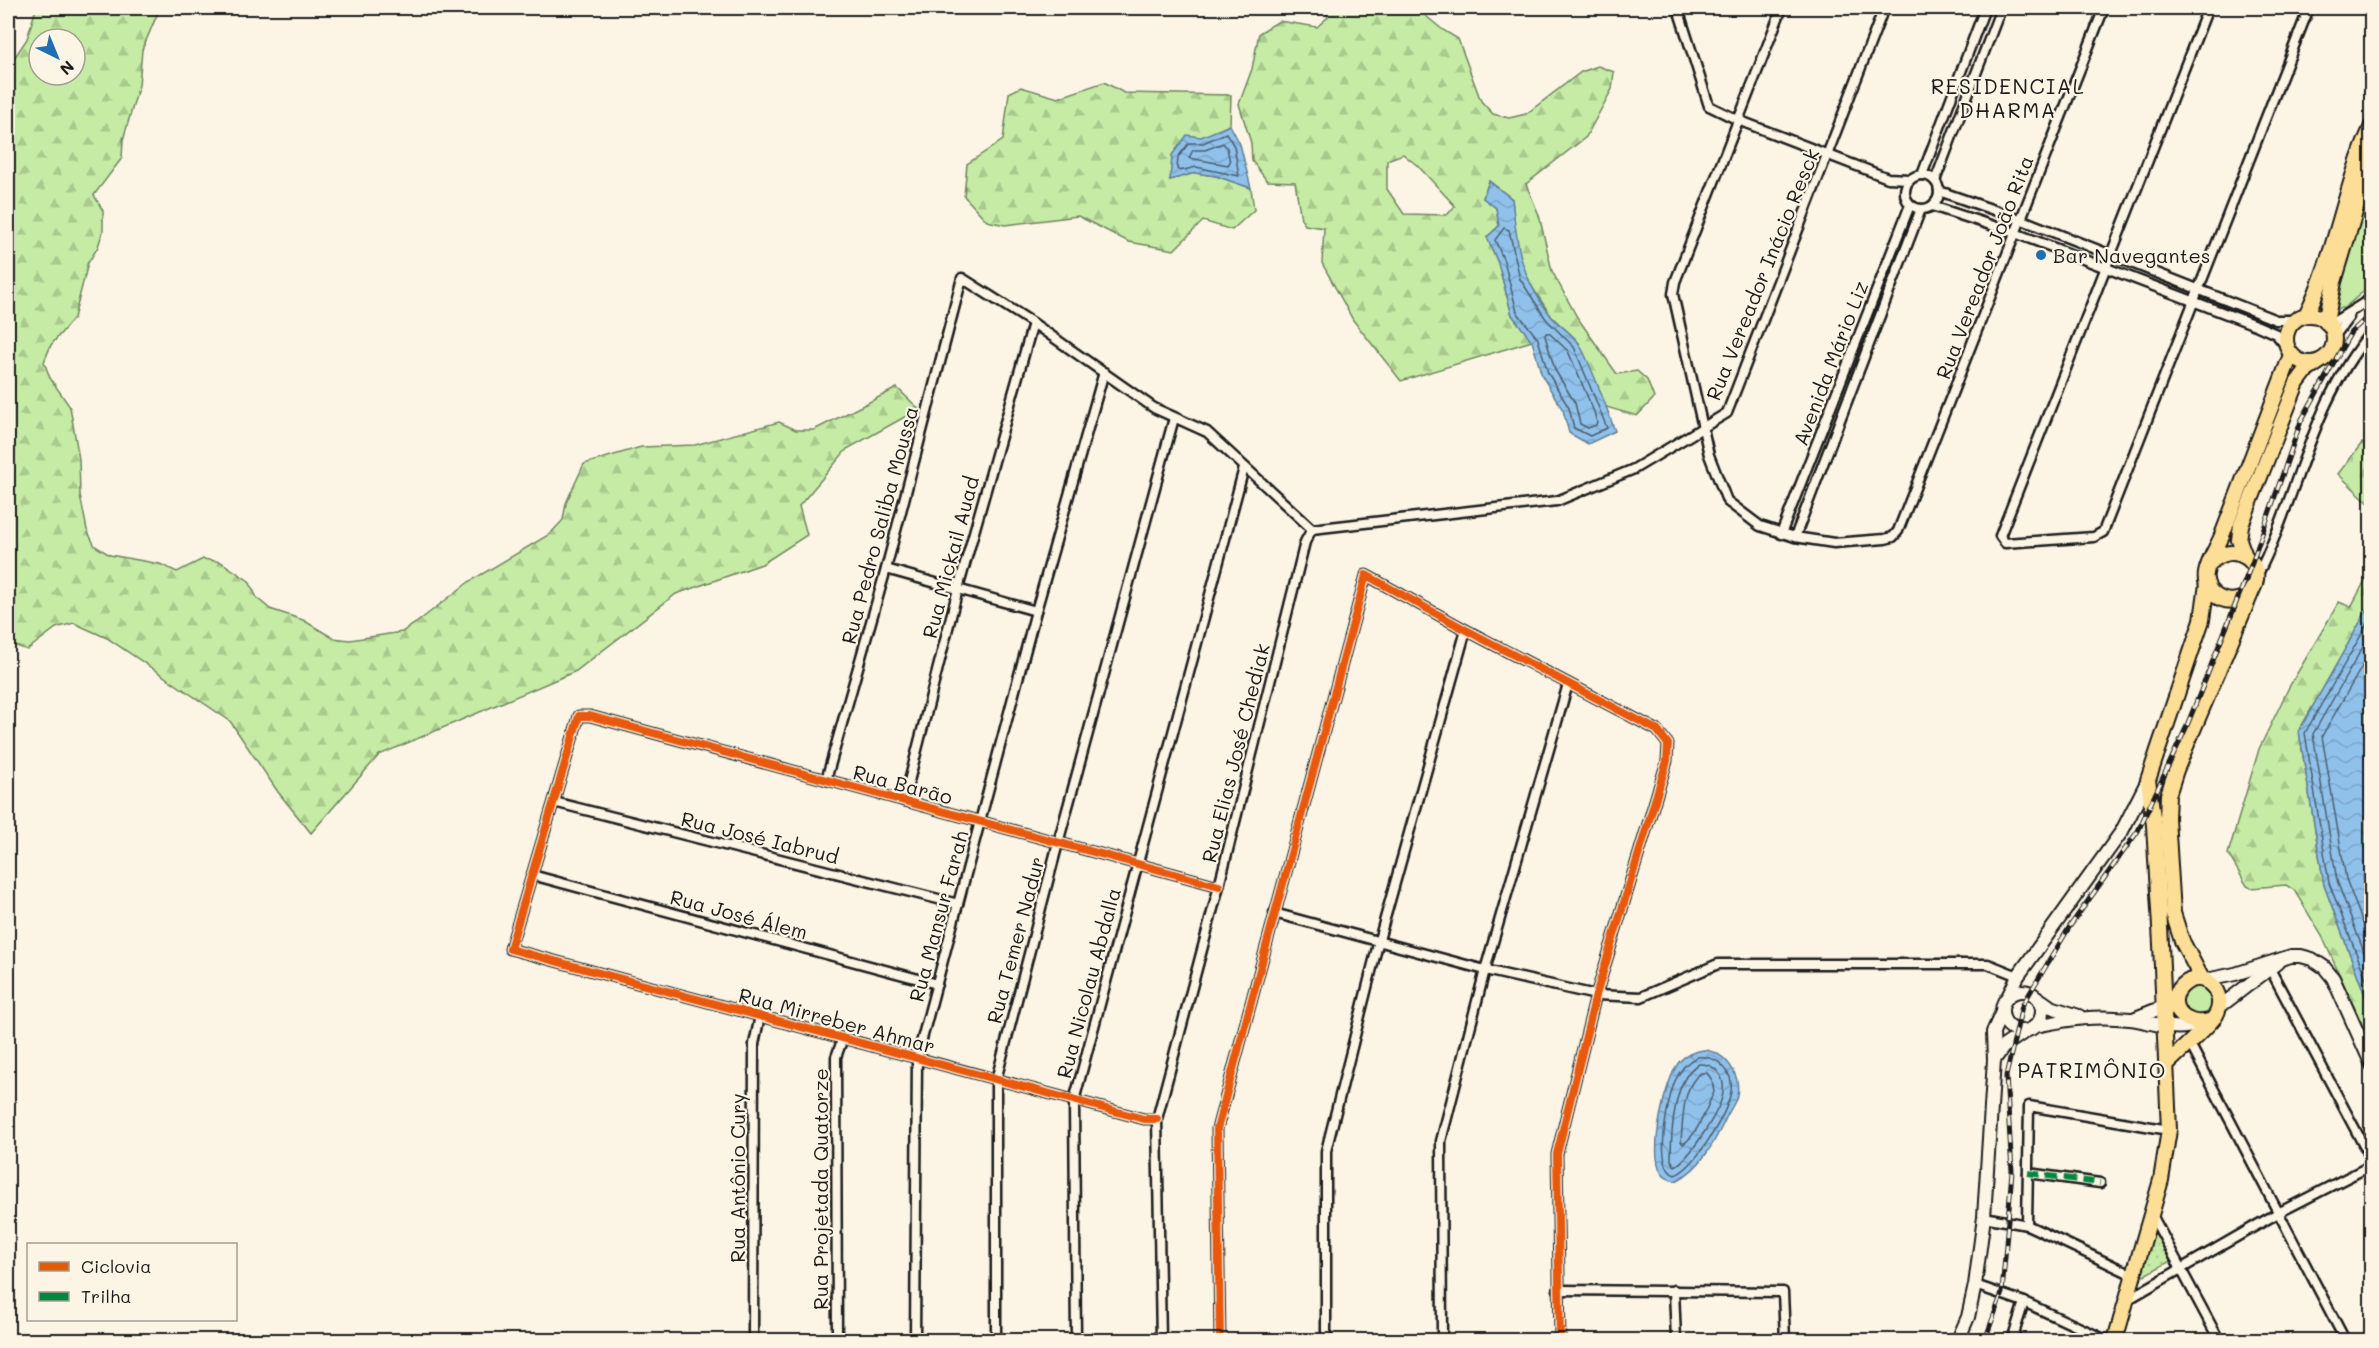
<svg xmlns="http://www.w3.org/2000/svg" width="2379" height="1348" viewBox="0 0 2379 1348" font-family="Mali,sans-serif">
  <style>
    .green { fill: #c5eba5; stroke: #708460; stroke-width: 1.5 }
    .forest { fill: url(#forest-firs); stroke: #708460; stroke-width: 1.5; fill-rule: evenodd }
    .park { fill: url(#park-dots); stroke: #708460; stroke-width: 1.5 }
    .water { fill: url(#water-waves); stroke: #617f98; stroke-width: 1.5 }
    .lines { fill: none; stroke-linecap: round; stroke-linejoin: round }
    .shore { stroke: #4a5e6f; stroke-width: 1.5 }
    .street-casing { stroke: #1c1c1c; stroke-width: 13 }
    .secondary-casing { stroke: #1c1c1c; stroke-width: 16 }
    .primary-casing { stroke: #1c1c1c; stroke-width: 18 }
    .street { stroke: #fcf5e5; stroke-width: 8 }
    .secondary { stroke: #fcf5e5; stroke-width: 12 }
    .primary { stroke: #fdde96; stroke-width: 14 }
    .rail-casing { stroke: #1c1c1c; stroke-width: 5 }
    .rail { stroke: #fcf5e5; stroke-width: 3; stroke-dasharray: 9; stroke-linecap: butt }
    .quiet { stroke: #00873e; stroke-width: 6; stroke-dasharray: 12 6; stroke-linecap: butt }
    .cycleway-casing { stroke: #fcf5e5; stroke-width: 11 }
    .cycleway { stroke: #e8590c; stroke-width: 8 }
    .poi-dot { fill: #1f6fb2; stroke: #fcf5e5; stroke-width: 2 }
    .labels { text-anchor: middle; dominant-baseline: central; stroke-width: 4.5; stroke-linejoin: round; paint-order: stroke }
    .poi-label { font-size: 20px; fill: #1c1c1c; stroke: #fcf5e5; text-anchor: start }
    .street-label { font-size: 20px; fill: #1c1c1c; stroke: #fcf5e5 }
    .neighbourhood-label { font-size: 21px; letter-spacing: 1.5px; fill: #1c1c1c; stroke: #fcf5e5 }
  </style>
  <defs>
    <pattern id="forest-firs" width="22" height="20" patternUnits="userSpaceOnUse" patternTransform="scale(1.5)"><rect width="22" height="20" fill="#c5eba5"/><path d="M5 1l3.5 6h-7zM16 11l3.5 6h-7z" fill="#a9c98d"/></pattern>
    <pattern id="park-dots" width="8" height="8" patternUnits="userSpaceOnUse" patternTransform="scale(1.5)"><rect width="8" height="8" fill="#c5eba5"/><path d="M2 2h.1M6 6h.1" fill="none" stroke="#a9c98d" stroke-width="1.8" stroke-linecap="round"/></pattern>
    <pattern id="water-waves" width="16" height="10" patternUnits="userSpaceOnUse" patternTransform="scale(1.5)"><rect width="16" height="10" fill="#8fc1eb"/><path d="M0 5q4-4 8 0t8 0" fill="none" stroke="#7ba5c9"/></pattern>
  </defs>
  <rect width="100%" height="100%" fill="#fcf5e5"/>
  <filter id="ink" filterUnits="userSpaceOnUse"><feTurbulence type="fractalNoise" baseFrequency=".0167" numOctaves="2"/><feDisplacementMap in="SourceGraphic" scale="12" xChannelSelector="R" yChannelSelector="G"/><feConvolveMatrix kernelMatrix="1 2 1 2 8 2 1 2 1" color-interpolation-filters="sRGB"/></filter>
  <g filter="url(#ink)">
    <g class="green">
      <path d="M2371,178V285L2344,308H2338L2336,305L2335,296Z"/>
      <circle cx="2197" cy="1002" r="15"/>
    </g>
    <g class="forest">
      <path d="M36,8H160L142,50L139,85L123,140L122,158L94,195L103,211V230L98,247L88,263L74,318L51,345L44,362L50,378L70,407L79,459L80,495L87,530L95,546L110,555L160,564L177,572L203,559L221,562L249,581L257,598L270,609L303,620L333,638L350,640L402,632L416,623L470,581L550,534L563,520L566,503L584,464L641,447L695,445L779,422L796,430H814L897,388L919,409L847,449L799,506L807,535L762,564L676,594L576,671L379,755L311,833L278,792L230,721L107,638L74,623L56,628L27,650L8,643V422L10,410L8,402V320L11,318L8,278V67L27,39ZM39,39H75V75H39Z"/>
      <path d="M1324,8H1416L1443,30L1458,39L1481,101L1493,114L1509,118L1526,114L1581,72L1598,66L1614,72L1612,89L1586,137L1526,184L1539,215L1552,271L1577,317L1617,374L1637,371L1647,380L1654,398L1637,416L1606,407L1579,343L1551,316L1525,276L1516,241L1512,199L1489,181L1483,198L1496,208L1499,226L1487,237L1498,263L1512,315L1532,341L1401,381L1353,320L1322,263L1324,228L1305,225L1301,219L1295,182L1267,181L1252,161L1251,143L1239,104L1252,69L1259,33L1279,21L1317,27L1328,17ZM1403,154L1419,167L1455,206L1447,215L1404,214L1387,189V160Z"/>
      <path d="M1104,82L1124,93L1231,95L1230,125L1201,138L1170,180L1195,173L1216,176L1251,188L1254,210L1232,230L1203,221L1174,250L1129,242L1078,216L1005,225L987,221L964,196L967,164L1003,140L1009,93L1021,87L1058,98Z"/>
      <path d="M2362,443L2371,448V505L2338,474Z"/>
      <path d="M2371,569V603L2299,731L2324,885L2371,1011V1044L2322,936L2294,890L2286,885L2251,888L2247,886L2228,854L2259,749L2289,687L2339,602L2351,607Z"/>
    </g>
    <path class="park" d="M2153,1224L2171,1261L2133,1281Z"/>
    <g class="water">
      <path d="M1230,125L1240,144L1251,188L1216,176L1195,173L1170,180L1172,155L1187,135L1201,137Z"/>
      <path d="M1489,181L1512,199C1517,246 1520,277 1551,316C1559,326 1574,334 1580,345C1594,372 1605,403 1615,431L1588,444L1569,433L1563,410L1542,376L1532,341L1512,315L1498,263L1487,237L1499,226L1496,208L1483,198Z"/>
      <path d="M2371,603L2372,791L2368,812L2372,820L2371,1011L2324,885L2299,731Z"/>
      <path d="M1704,1050C1726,1052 1743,1076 1736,1099C1734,1104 1730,1110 1727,1116C1715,1141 1702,1168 1676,1181C1669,1180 1664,1178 1661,1172C1649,1151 1665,1080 1679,1062C1686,1054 1694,1051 1704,1050Z"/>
    </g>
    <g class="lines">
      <g class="shore">
        <path d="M1226,133L1234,146L1239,176L1196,167L1180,171L1177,169L1178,157L1189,143H1203Z"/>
        <path d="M1223,143L1227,148L1230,162L1228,165L1189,158L1193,150H1205Z"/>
        <path d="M1504,228L1509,230L1520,279L1546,319L1574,347L1607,428L1590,436L1574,428L1569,408L1548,373L1538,339L1517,312L1504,261L1495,240Z"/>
        <path d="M1546,333H1549L1568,351L1594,412L1597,422L1596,425L1588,428L1580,424L1575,403L1555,370L1545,336Z"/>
        <path d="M2372,616L2305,733L2329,883L2372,994"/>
        <path d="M2372,631L2313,734L2337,881L2372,973"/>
        <path d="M2372,649L2322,736L2346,879L2372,947"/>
        <path d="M1697,1057C1719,1055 1736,1073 1730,1096C1725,1116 1695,1168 1675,1175C1653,1168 1668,1098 1675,1081C1680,1070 1686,1062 1697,1057Z"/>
        <path d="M1699,1064C1715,1063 1725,1076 1723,1092C1722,1108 1689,1160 1675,1166L1671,1160C1671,1136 1673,1076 1699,1064Z"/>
        <path d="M1701,1073H1707L1712,1080L1714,1092C1706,1108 1698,1135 1683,1144L1681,1141C1683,1121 1682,1085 1701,1073Z"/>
      </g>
      <defs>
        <g id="street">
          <path d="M1680,8V15L1709,106L1738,120L1888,178L1909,179"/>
          <path d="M1782,8L1675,282L1673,294L1709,455L1727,501L1760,526L1795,537L1834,543L1885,539L1893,537L1898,531L2104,8"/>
          <path d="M2208,8L2000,536L2005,543L2094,537L2103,532L2309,8"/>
          <circle cx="1922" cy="192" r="17"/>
          <path d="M1922,175L1985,8"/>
          <path d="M1935,181L2001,8"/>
          <path d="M1939,191L2020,219L2276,320H2296"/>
          <path d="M1932,206L2015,233L2258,326L2276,334L2286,346"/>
          <path d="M2329,325L2372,298"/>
          <path d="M2333,338L2349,317"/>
          <path d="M1312,529L1557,501L1634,469L1727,413L1884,8"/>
          <path d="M1781,534L1910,205"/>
          <path d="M1795,537L1921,209"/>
          <path d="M886,569L1036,611"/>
          <path d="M2256,578C2298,497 2311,402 2372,331"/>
          <path d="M826,780L886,569L962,278L1033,323L1154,408L1207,432L1312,529"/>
          <path d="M904,801L958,589L1033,323"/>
          <path d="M554,802L958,904"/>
          <path d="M532,875L937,984"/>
          <path d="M1274,913L1485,970L1596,995L1641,997L1718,964H1988L2018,976"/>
          <path d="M2268,965L2372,1161"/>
          <path d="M2189,1042L2345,1340"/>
          <path d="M1157,1119H1144L510,949L579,716H590L1219,886"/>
          <path d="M2028,1173L2100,1183"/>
          <path d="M2152,1215L2219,1340"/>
          <path d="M1984,1217L2027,1225L2133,1275"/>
          <path d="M2027,1225L2029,1106L2169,1130"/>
          <path d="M1975,1285L2024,1302L2106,1340"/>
          <path d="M1558,1290L1783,1292L1785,1340"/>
          <path d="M1674,1290L1676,1340"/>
          <path d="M2125,1301L2278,1213L2372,1165"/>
          <path d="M753,1340L754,1044L760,1016"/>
          <path d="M837,1340L836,1057L843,1038"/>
          <path d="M915,1340L917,1058L1036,611L1104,372"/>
          <path d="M996,1340V1080L1058,843L1174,418"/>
          <path d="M1076,1340L1074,1101L1244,468"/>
          <path d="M1161,1340L1157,1119L1219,886L1305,542L1312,529"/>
          <path d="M1220,1340L1217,1129L1366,575L1466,630L1657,730L1668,744L1667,761L1596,995L1557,1154L1560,1340"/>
          <path d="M1326,1340V1151L1379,940L1466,630"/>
          <path d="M1442,1340L1441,1141L1485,970L1568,684"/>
          <path d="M2012,1340L2024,1302"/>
          <path d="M2364,1340L2372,1337"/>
        </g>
        <g id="secondary">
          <path d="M2206,980L2235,974L2291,956H2301L2312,959L2324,967L2333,978L2372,1065"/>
          <circle cx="2022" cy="1011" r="20"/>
          <path d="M2008,997L2018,976L2122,831L2148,780"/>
          <path d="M2038,998L2051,1007L2079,1016"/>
          <path d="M2218,1008L2277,963"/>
          <path d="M2133,1019L2163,1007L2169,1002"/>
          <path d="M2036,1026C2071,1019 2094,1015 2130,1019C2156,1022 2172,1033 2199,1024"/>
          <path d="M1994,1060L2004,1046L2026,1031"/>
          <path d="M1958,1340L1968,1317L1975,1285L1984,1217L1994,1060L1993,1032L2002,1012"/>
        </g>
        <g id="primary">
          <path d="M2306,315C2336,255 2344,187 2372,126"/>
          <circle cx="2310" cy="339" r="24"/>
          <path d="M2326,322L2334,282L2372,155"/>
          <path d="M2245,556L2239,540L2241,525L2297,383L2306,371L2322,360"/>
          <path d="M2209,564C2234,537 2270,565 2251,591C2236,611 2202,598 2206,573C2208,561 2216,549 2221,538L2291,355"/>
          <path d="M2202,979L2182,941L2173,913L2167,818L2168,795L2176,770L2255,584"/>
          <path d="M2167,1064C2179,1052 2208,1027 2216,1015C2228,993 2203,967 2183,985C2163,1004 2184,1028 2209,1021"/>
          <path d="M2115,1340L2161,1180L2169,1130L2161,944L2154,825L2148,780L2202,620L2207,584"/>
        </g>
      </defs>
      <use href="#street" class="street-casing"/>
      <use href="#secondary" class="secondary-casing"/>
      <use href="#primary" class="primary-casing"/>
      <use href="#street" class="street"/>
      <use href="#secondary" class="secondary"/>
      <use href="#primary" class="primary"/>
      <defs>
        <path id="rail" d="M1985,1340L2002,1293L2012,1171L2006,1076L2022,1006L2070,926L2138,831L2186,728L2252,563L2301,421L2351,332L2372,313"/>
      </defs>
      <use href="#rail" class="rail-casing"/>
      <use href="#rail" class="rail"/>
      <path class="quiet" d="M2028,1173L2100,1183"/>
      <defs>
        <g id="cycleway">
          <path d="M1157,1119H1144L510,949L579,716H590L1219,886"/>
          <path d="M1220,1340L1217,1129L1366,575L1466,630L1657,730L1668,744L1667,761L1596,995L1557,1154L1560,1340"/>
        </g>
      </defs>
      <use href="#cycleway" class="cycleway-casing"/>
      <use href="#cycleway" class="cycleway"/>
    </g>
  </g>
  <circle class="poi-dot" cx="2041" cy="255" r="6"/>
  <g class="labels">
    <g class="poi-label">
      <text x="2053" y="255">Bar Navegantes</text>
    </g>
    <g class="street-label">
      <text transform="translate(1984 267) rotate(-69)">Rua Vereador João Rita</text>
      <text transform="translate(1762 274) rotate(-68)">Rua Vereador Inácio Resck</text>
      <text transform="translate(1830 363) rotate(-69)">Avenida Mário Liz</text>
      <text transform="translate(879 525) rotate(-75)">Rua Pedro Saliba Moussa</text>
      <text transform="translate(950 557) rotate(-75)">Rua Mickail Auad</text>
      <text transform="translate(1235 753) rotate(-76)">Rua Elias José Chediak</text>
      <text transform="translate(903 784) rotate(15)">Rua Barão</text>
      <text transform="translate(760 837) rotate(14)">Rua José Iabrud</text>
      <text transform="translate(739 914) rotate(15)">Rua José Álem</text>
      <text transform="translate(938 916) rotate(-75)">Rua Mansur Farah</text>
      <text transform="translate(1015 940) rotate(-75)">Rua Temer Nadur</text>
      <text transform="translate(1088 983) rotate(-75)">Rua Nicolau Abdalla</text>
      <text transform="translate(837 1020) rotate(15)">Rua Mirreber Ahmar</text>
      <text transform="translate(737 1178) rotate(-90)">Rua Antônio Cury</text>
      <text transform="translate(820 1189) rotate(-90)">Rua Projetada Quatorze</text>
    </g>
    <g class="neighbourhood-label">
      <text x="2008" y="85">RESIDENCIAL<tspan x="2008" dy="24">DHARMA</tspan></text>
      <text x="2092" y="1069">PATRIMÔNIO</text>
    </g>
  </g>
  <rect width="2379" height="1348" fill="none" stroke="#fcf5e5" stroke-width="30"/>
  <rect x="15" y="15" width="2349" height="1318" fill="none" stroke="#1c1c1c" stroke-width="2" filter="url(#ink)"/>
  <rect x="27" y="1243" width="210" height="78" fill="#fcf5e5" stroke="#a29e95" stroke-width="1.5"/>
  <rect x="39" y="1262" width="30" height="9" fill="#e8590c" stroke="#a29e95" stroke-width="1.5"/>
  <text x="81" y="1273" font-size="18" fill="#1c1c1c">Ciclovia</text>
  <rect x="39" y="1292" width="30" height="9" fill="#00873e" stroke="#a29e95" stroke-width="1.5"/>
  <text x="81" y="1303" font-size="18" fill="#1c1c1c">Trilha</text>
  <g transform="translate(57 57) rotate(137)"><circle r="28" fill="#fcf5e5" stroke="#a29e95" stroke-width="1.5"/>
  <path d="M0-4.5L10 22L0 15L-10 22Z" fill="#1f6fb2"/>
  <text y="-9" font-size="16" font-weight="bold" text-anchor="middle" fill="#1c1c1c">N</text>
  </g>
</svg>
